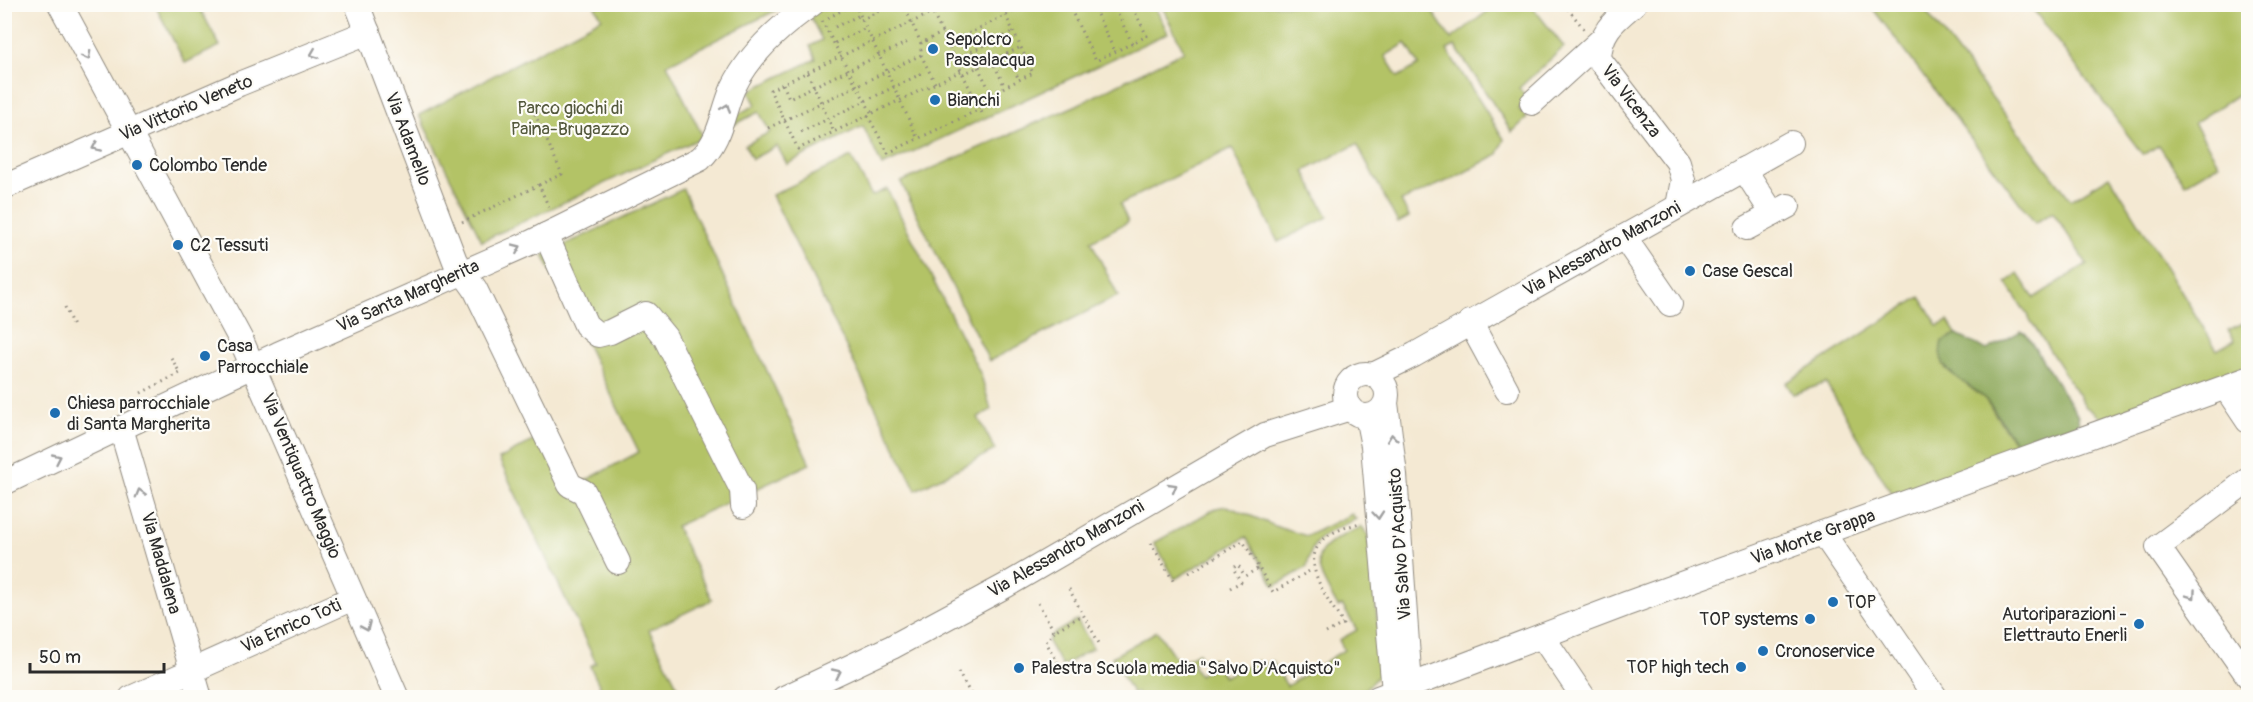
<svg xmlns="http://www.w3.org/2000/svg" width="2253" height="702" viewBox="0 0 2253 702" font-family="Pangolin,sans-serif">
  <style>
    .green { fill: #b3c366; stroke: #6f7748; stroke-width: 1.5; fill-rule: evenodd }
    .forest { fill: #8ea95b; stroke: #5c6a43; stroke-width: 1.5 }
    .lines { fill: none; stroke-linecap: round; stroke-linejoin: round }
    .minor-casing { stroke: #908a7f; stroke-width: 26 }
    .path { stroke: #908a7f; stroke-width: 3; stroke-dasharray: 1.5 4.5; stroke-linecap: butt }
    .minor { stroke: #fff; stroke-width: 24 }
    .oneway { stroke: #a0a0a0 }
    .poi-dot { fill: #1f6fb2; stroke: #fdfcf7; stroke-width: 2 }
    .labels { text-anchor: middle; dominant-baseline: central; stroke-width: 4.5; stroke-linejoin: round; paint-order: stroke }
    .poi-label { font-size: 18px; fill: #2b2b2b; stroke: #fdfcf7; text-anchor: start }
    .street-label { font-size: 18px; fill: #2b2b2b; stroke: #fdfcf7 }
    .park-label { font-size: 18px; fill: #54593d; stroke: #fdfcf7 }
  </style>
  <rect width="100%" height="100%" fill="#fdfcf7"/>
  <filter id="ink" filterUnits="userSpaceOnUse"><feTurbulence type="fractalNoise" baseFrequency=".0167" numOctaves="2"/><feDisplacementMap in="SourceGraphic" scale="12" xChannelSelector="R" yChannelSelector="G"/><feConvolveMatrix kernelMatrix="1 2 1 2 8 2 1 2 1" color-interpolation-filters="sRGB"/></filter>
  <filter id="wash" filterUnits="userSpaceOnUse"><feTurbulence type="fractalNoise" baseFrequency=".008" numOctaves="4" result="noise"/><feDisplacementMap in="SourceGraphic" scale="24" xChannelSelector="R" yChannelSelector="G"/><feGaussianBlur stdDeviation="1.35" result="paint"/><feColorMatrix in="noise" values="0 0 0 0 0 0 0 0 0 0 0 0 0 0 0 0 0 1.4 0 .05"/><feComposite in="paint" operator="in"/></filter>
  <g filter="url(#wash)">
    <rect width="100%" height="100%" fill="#f4e9d3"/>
    <g class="green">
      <path d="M155,5H198L220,46L185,63Z"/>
      <path d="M594,5H787L667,64L703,137L482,241L419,115L602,18Z"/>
      <path d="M829,5H1154L1168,33L882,166L863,126L787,164L777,146L752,159L745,145L770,132L759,112L735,124L732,117L756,105L749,91L816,59L810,46L822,40L809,14Z"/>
      <path d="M1161,5H1428L1451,39L1496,5H1531L1564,47L1519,88L1528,100L1519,109L1527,118L1512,132L1455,46L1447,50L1504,139L1498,154L1456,177L1401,201L1409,217L1398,223L1357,144L1304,171L1328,217L1278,242L1232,148L1120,204L1128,222L1091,241L1118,296L989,361L901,182L1077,105L1184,51ZM1406,43L1419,65L1398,77L1385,56Z"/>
      <path d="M1870,5H1921L2071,200L2110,176L2217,350L2235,340L2228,330L2248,321V366L2104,420L2086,407L2006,282L2018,274L2034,298L2087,264L2053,212L2035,223Z"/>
      <path d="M2030,5H2248V88L2194,123L2219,164L2185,184L2159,145L2143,155Z"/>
      <path d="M851,157L872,196L887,189L981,375L991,410L978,417L995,450L916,490L772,195Z"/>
      <path d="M683,189L810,464L676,526L712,600L649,630L683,697H605L590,666L596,663L499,459L542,436L581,483L639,452L543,255Z"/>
      <path d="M1920,297L1938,326L1948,321L1957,335L1951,336L1943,364L1946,369L1985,399L2020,451L1893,496L1826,383L1793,394L1786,383Z"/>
      <path d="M1227,506L1280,528L1307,536L1352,514L1356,519C1329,532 1312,534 1307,567L1275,586L1246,537L1175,579L1154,543L1216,508Z"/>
      <path d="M1362,527L1368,535L1383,671L1359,695L1351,698L1139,697L1137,692L1133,694L1112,657L1157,631L1179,663L1198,653L1201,658L1192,663L1199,675L1211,668L1207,661L1213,658L1224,677L1258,661L1261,667L1272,661L1287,686L1344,650L1339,640L1357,630L1342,605L1338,607C1310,558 1307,550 1362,527Z"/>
      <path d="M1077,620L1093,648L1062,666L1048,642L1050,636Z"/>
    </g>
    <path class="forest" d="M2021,331L2026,334L2078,416L2079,426L2073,432L2020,451C2010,434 1999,415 1986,400C1970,381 1932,374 1942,341L1957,335L1987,350Z"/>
  </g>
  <g filter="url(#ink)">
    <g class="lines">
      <defs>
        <g id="minor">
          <path d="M60,4L242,342L397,698"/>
          <path d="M357,4L455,261L475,289L570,485L584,492L618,562"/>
          <path d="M1634,4C1614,21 1600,31 1599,59L1678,162L1683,180L1678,206"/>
          <path d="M1532,103L1600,41"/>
          <path d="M1744,169L1773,214"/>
          <path d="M4,187L239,84L368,32"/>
          <path d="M1747,228L1788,206"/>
          <path d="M546,235L586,325L598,335L610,332L646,314L665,337L742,490L743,506"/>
          <path d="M1624,237L1670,304"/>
          <path d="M1470,322L1507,390"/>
          <circle cx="1366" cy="395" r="21"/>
          <path d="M1373,375L1414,355L1791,143"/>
          <path d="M2226,388L2248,421"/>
          <path d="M1386,403L1395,475L1410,685"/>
          <path d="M1367,416L1373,446L1394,692"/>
          <path d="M121,428L200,698"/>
          <path d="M115,431L278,354L532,242L700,159C721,140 722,113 733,88C750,53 780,26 812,4"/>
          <path d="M2248,480L2158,547L2248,676"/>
          <path d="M4,483L109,433"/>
          <path d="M1823,533L1936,698"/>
          <path d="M1542,636L1584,698"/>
          <path d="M131,698L353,598"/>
          <path d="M784,698L892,647L1007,585L1265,435L1350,408"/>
          <path d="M1378,698L1626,604L2248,379"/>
        </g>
      </defs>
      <use href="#minor" class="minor-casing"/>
      <g class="path">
        <path d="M855,4L918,139"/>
        <path d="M903,4L921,43"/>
        <path d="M928,4L982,113"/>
        <path d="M950,4L770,90L798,149L961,71"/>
        <path d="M1003,4L1008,15"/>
        <path d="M1068,4L1096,61L1147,36L1131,4"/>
        <path d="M1092,4L1115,52"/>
        <path d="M1113,4L1132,43"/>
        <path d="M1564,4L1584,29"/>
        <path d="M1096,12L1112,4"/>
        <path d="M828,18L853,4"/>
        <path d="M861,20L883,9"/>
        <path d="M822,21L871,112L868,116L888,153L980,109"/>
        <path d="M835,27L860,15"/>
        <path d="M835,43L866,28"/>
        <path d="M947,44L1029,4"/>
        <path d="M1007,53L1019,80"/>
        <path d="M955,59L1013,32"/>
        <path d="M992,60L1005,87"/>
        <path d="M978,67L991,93"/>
        <path d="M808,73L834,132"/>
        <path d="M963,74L1021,47"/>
        <path d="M935,83L921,55V43L942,33"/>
        <path d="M783,84L789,98L910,41"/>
        <path d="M976,101L1033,73L1006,16"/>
        <path d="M768,128L921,55"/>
        <path d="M801,132L925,72"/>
        <path d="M539,185L562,174L535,114L550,108"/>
        <path d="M462,222L539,185L550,210"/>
        <path d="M65,307L74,329"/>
        <path d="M141,393L180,373L169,354"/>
        <path d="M1151,543L1174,582"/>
        <path d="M1189,573L1243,541L1273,592L1313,569"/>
        <path d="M1230,588L1241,582L1233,568L1238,565L1245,576L1259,568"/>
        <path d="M1069,589L1100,645"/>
        <path d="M1038,603L1054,631L1083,615"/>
        <path d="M1054,631L1046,642L1060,667"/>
        <path d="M1326,633L1343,624C1330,600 1297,563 1324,539C1332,531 1348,527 1359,523"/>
        <path d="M958,672L973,698"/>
      </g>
      <use href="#minor" class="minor"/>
    </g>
    <defs><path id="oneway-chevron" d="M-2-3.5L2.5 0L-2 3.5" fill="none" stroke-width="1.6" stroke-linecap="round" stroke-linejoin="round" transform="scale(1.5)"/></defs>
    <g class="oneway">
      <use href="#oneway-chevron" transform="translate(314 54) rotate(158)"/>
      <use href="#oneway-chevron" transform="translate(87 56) rotate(62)"/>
      <use href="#oneway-chevron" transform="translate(726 108) rotate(-69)"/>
      <use href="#oneway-chevron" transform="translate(96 147) rotate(156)"/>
      <use href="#oneway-chevron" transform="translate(517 248) rotate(-23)"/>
      <use href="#oneway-chevron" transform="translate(1392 438) rotate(-96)"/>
      <use href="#oneway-chevron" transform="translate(57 458) rotate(-25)"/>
      <use href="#oneway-chevron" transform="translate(1173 487) rotate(-30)"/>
      <use href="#oneway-chevron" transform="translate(140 493) rotate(-106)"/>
      <use href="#oneway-chevron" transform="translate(1378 515) rotate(85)"/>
      <use href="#oneway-chevron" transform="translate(2192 595) rotate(55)"/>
      <use href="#oneway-chevron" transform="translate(366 627) rotate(66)"/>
      <use href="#oneway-chevron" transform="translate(837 673) rotate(-25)"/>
    </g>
  </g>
  <g class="poi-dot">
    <circle cx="933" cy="49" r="6"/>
    <circle cx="935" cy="100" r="6"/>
    <circle cx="137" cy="165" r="6"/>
    <circle cx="178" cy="245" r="6"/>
    <circle cx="1690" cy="271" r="6"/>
    <circle cx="205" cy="356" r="6"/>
    <circle cx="55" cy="413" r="6"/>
    <circle cx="1833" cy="602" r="6"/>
    <circle cx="1810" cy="619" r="6"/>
    <circle cx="2139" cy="624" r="6"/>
    <circle cx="1763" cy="651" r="6"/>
    <circle cx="1741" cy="667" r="6"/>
    <circle cx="1019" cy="668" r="6"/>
  </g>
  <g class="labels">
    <g class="poi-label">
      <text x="945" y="39">Sepolcro<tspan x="945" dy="21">Passalacqua</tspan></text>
      <text x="947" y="100">Bianchi</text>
      <text x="149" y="165">Colombo Tende</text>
      <text x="190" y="245">C2 Tessuti</text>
      <text x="1702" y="271">Case Gescal</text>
      <text x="217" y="346">Casa<tspan x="217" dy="21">Parrocchiale</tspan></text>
      <text x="67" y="403">Chiesa parrocchiale<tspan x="67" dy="21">di Santa Margherita</tspan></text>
      <text x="1845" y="602">TOP</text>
      <text x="2127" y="614" text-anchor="end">Autoriparazioni -<tspan x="2127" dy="21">Elettrauto Enerli</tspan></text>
      <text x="1798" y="619" text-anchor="end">TOP systems</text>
      <text x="1775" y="651">Cronoservice</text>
      <text x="1729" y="667" text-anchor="end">TOP high tech</text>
      <text x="1031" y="668">Palestra Scuola media "Salvo D'Acquisto"</text>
    </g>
    <g class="street-label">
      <text transform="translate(1631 101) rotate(53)">Via Vicenza</text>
      <text transform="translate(186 108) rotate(-23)">Via Vittorio Veneto</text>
      <text transform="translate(408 139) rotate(69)">Via Adamello</text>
      <text transform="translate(1602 249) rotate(-29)">Via Alessandro Manzoni</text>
      <text transform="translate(408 296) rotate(-24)">Via Santa Margherita</text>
      <text transform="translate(301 476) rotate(67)">Via Ventiquattro Maggio</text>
      <text transform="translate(1813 537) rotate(-20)">Via Monte Grappa</text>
      <text transform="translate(1400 544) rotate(-94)">Via Salvo D'Acquisto</text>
      <text transform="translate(1066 549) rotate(-30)">Via Alessandro Manzoni</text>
      <text transform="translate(161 563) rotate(74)">Via Maddalena</text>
      <text transform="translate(291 626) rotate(-24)">Via Enrico Toti</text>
    </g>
    <g class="park-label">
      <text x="570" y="108">Parco giochi di<tspan x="570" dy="21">Paina-Brugazzo</tspan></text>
    </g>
  </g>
  <rect width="2253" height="702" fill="none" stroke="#fdfcf7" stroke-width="24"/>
  <path d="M30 663v9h134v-9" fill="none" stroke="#2b2b2b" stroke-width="3"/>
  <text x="39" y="663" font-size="18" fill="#2b2b2b" stroke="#fdfcf7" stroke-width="4.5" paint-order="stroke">50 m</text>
</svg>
